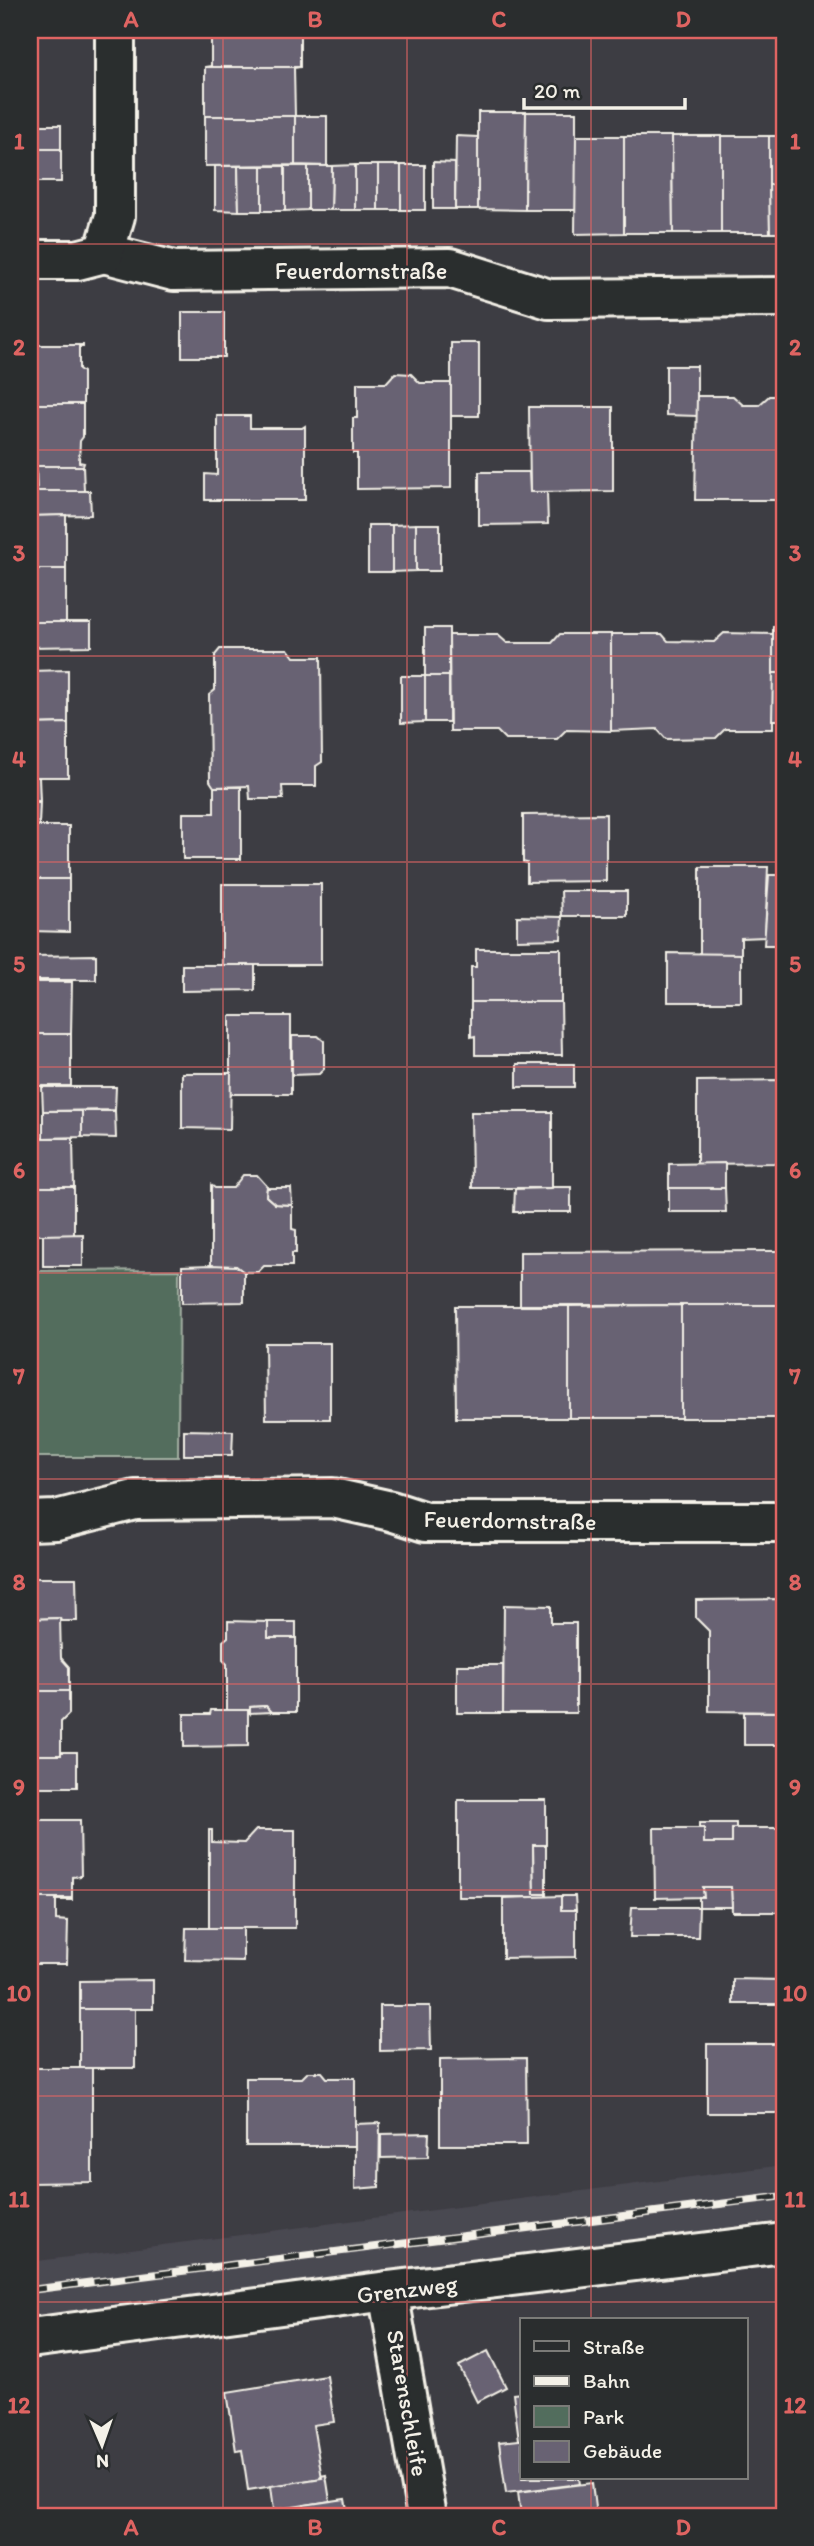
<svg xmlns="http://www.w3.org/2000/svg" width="814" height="2546" viewBox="0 0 814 2546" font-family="Itim,sans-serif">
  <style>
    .built { fill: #4a4851 }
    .green { fill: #526d5d; stroke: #a3afa2; stroke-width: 2 }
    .building { fill: #686273; stroke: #f4f1e8; stroke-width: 2 }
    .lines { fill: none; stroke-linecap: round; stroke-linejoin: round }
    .minor-casing { stroke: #f4f1e8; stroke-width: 44 }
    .minor { stroke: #2a2d2e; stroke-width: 38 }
    .rail-casing { stroke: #f4f1e8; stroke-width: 8 }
    .rail { stroke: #2a2d2e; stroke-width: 5; stroke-dasharray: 16; stroke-linecap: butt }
    .grid { fill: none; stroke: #df6462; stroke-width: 2; stroke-opacity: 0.55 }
    .labels { text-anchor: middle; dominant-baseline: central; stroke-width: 5; stroke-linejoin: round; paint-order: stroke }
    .street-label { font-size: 24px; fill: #f4f1e8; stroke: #2a2d2e }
    .neatline { fill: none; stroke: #df6462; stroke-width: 2.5 }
    .grid-label { font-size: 23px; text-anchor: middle; font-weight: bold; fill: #df6462 }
  </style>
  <rect width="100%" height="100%" fill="#3d3d43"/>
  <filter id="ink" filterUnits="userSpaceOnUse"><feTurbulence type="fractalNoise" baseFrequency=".0143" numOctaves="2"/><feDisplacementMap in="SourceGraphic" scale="14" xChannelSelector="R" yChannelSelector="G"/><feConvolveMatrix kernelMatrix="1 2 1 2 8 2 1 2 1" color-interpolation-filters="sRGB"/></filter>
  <g filter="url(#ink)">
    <path class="built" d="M784,2165V2220L30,2318V2262Z"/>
    <path class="green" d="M179,1270L178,1457H30V1271Z"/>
    <g class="building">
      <path d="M211,30H300V67H205L211,66Z"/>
      <path d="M205,67H300L294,68L295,116H205Z"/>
      <rect x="30" y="75" width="2" height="93"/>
      <path d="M478,112H526L525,210L478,209Z"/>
      <path d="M526,112H576V210H525Z"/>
      <path d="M205,116H295V165L205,166Z"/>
      <path d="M295,116H327V166L295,165Z"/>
      <rect x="32" y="125" width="29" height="24"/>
      <path d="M456,136L478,137V209H455Z"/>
      <path d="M576,136H624V233L575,234Z"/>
      <path d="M624,136H672L673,233H624Z"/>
      <path d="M672,136H721V233H673Z"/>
      <path d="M721,136H769L770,233H721Z"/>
      <path d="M769,136H784V184L769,185Z"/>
      <rect x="32" y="149" width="29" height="33"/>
      <path d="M433,162L455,163V209H433Z"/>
      <rect x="355" y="165" width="23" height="45"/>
      <path d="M355,165V210H331L332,166Z"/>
      <rect x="378" y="165" width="23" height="45"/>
      <rect x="401" y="165" width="24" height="45"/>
      <path d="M215,166H238L239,211L215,210Z"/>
      <path d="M238,166H262V211H239Z"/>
      <rect x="262" y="166" width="23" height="45"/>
      <path d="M285,166H308V210L285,211Z"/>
      <path d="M308,166H332L331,210H308Z"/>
      <path d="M784,184V233H770L769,185Z"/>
      <rect x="182" y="312" width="42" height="45"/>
      <rect x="451" y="343" width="28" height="73"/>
      <path d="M30,345H83V347H79V369L83,372V404H30Z"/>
      <path d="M666,366H697V416L666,415Z"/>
      <path d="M395,373L411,374L420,383H451V488L357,489V453H353V418H357V383H386Z"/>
      <path d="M697,396H733L743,405H759L769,396H784V500H695Z"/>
      <path d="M30,404H83V437L80,441L79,462L84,463L83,466H30Z"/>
      <path d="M529,407H613V491L530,492Z"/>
      <path d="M217,416H250V428H302L305,426V500H205V474L217,475Z"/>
      <path d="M36,466H83L84,491H37Z"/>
      <path d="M479,472H529L530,492H547L548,524L479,525Z"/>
      <path d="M30,491H90L91,515L30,516Z"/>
      <path d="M66,515V569H30V516Z"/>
      <rect x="416" y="524" width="24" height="47"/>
      <path d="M416,524V571L392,572V525Z"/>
      <rect x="368" y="525" width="24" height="47"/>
      <rect x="30" y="569" width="36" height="53"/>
      <path d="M30,622H91V646L30,647Z"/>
      <rect x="773" y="626" width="11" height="47"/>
      <rect x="425" y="628" width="24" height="48"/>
      <path d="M724,633L773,634V729H725L716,738L666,739L657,729L611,731V634H662L668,641L714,642Z"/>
      <path d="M560,634H611V731L566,730L557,739H505L497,731H450L449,635H498L507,643H552Z"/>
      <path d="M220,649H288L294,657H321L322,762L316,766V786H282L283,799H250L249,786L214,787L210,781L209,695L215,690V655Z"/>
      <path d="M68,670V723L30,724V671Z"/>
      <path d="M773,673H784V720H772Z"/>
      <path d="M401,676H425V722L401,723Z"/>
      <rect x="425" y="676" width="24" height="46"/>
      <path d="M68,723V777H30V724Z"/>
      <path d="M30,777H39L40,801H30Z"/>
      <path d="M214,787H241V859H183V813H214Z"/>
      <path d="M30,802H40L39,826H30Z"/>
      <path d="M606,814V881L527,882V863L523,862V815Z"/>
      <rect x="30" y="826" width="39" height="53"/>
      <path d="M700,867H768L765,937L741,938V954H700Z"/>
      <path d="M769,875H784V945H764Z"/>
      <path d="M30,879H69V932L30,931Z"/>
      <rect x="222" y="884" width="99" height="81"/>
      <path d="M561,891H627V916H562Z"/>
      <path d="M517,916L562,917L561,939L517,940Z"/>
      <rect x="30" y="931" width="3" height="25"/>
      <path d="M476,949H561V1002H471V967H476Z"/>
      <path d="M668,953L741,954V1002H668Z"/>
      <path d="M96,955V980H31V956Z"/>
      <path d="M182,965H255V990L182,991Z"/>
      <path d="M30,982H72L71,1034H30Z"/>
      <path d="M471,1002H561L562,1055H475V1036L471,1037Z"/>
      <rect x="230" y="1016" width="61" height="78"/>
      <rect x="30" y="1034" width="41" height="52"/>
      <path d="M292,1036H318L324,1041V1069L319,1074L292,1075Z"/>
      <rect x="517" y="1064" width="57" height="23"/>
      <path d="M182,1073H231L230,1129L182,1128Z"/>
      <path d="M784,1080V1163L697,1164V1081Z"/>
      <path d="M42,1087H116L115,1110L43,1111Z"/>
      <path d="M43,1111H82V1137L43,1138Z"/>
      <path d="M82,1111H115L116,1138L82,1137Z"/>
      <path d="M471,1112H552V1188H472Z"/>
      <path d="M30,1138H73L74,1187H30Z"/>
      <path d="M725,1163V1188H669V1164Z"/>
      <path d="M243,1175H257L267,1186L266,1196L275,1204L292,1205V1229L296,1230V1253H292V1266H264L258,1272H243L236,1266H211V1185L215,1188H233Z"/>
      <rect x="30" y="1187" width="44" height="48"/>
      <path d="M553,1187H571V1212H514L515,1189L552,1188Z"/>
      <path d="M267,1188H291L292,1205L275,1204L266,1196Z"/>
      <path d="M669,1188H725L726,1212H669Z"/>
      <path d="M83,1234V1266H43V1235Z"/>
      <path d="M784,1251V1305H520V1252Z"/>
      <path d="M211,1265L236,1266L244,1272V1302L182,1303V1266Z"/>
      <rect x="681" y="1305" width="103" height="113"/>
      <path d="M681,1305V1418H569V1306Z"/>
      <path d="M455,1306H569V1418H456Z"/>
      <path d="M265,1343H330V1419H266Z"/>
      <path d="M184,1430L233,1431L232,1455H184Z"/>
      <path d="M30,1578H76L77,1621H61L60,1618L30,1619Z"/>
      <path d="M784,1599V1712L709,1711V1631L696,1618V1600Z"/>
      <path d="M504,1605L551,1606V1623H576V1713H503Z"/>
      <path d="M60,1618L61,1658L69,1667V1691H30V1619Z"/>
      <path d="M228,1621L268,1622V1638H296V1712H272L266,1706L250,1707V1713L248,1710H227V1664L223,1660V1641L228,1637Z"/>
      <rect x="268" y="1622" width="28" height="16"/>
      <rect x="457" y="1665" width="46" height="48"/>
      <path d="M30,1691H69V1714L61,1722V1755H30Z"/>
      <path d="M266,1706L272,1712L250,1713V1707Z"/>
      <path d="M211,1710H248V1746L184,1747V1714H210Z"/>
      <rect x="744" y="1712" width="40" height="33"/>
      <path d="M61,1752H77V1787H30V1755H61Z"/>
      <path d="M458,1800H546V1845H533L534,1894H546V1897H458Z"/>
      <path d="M30,1820H80L81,1876L72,1877V1898H30Z"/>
      <path d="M699,1823H736V1828H732V1843H704V1828H699Z"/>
      <path d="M654,1828H704V1843H732V1828H780V1912H732L731,1887H703L704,1897L655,1898Z"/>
      <path d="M209,1830H212V1842L244,1843L256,1830H295V1928H209Z"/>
      <path d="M533,1845H546V1894H534Z"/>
      <path d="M703,1887H731L732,1907H699V1897H704Z"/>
      <path d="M561,1896H575L576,1910H561Z"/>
      <path d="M561,1896V1910H576V1957L503,1958V1898Z"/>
      <path d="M30,1898H72V1900H56V1920L68,1921L67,1964H30Z"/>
      <path d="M632,1907H699L698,1937H630Z"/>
      <path d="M186,1928H243V1961L185,1960Z"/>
      <path d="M733,1979L784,1980V2004H733Z"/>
      <path d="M153,1980V2009H80V1981Z"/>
      <path d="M380,2006H430L431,2050L380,2051Z"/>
      <rect x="80" y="2009" width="55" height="59"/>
      <rect x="707" y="2044" width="77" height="69"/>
      <path d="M526,2058L527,2145H440V2059Z"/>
      <path d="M30,2068H92V2182L30,2183Z"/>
      <path d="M308,2072H322L327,2078H355V2146H246V2078H302Z"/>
      <path d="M380,2123L379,2187L355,2189V2124Z"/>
      <path d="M429,2133L428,2157L381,2158V2134Z"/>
      <path d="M488,2351L506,2387L477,2402L459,2366Z"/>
      <path d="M327,2376L334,2422L313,2425L322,2478L248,2490L242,2450L236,2451L227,2392Z"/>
      <path d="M522,2393V2440H519L513,2394Z"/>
      <path d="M519,2440H522V2478H579L580,2484L506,2493L499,2442Z"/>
      <path d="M326,2475L330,2501L274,2510L271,2486L322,2478L321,2476Z"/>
      <path d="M592,2483L596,2516H521L518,2492Z"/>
      <path d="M345,2499L348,2516H305L304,2505Z"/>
    </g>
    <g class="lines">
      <defs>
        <g id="minor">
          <path d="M104,253L174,271L450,268L549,299L784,297"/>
          <path d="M30,260H77L104,253L115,216V30"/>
          <path d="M30,1521L56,1520L135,1500L333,1498L391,1511L425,1522H784"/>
          <path d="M388,2291L427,2516"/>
          <path d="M30,2338L388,2291L784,2243"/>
        </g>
      </defs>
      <use href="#minor" class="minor-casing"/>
      <use href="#minor" class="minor"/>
      <defs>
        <path id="rail" d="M30,2290L784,2196"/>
      </defs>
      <use href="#rail" class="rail-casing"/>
      <use href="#rail" class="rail"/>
    </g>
  </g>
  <path class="grid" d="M223,30V2516M407,30V2516M591,30V2320M30,244H784M30,450H784M30,656H784M30,862H784M30,1067H784M30,1273H784M30,1479H784M30,1684H784M30,1890H784M30,2096H784M30,2302H784M591,2478V2516"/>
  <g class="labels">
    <g class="street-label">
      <text x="361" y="270">Feuerdornstraße</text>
      <text transform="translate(510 1520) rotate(1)">Feuerdornstraße</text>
      <text transform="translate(407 2289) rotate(-7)">Grenzweg</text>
      <text transform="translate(408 2403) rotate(80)">Starenschleife</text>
    </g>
  </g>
  <rect width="814" height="2546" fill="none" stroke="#2a2d2e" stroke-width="77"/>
  <rect x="520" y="2318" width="228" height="161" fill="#2a2d2e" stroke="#7b7b78" stroke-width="2"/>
  <rect x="534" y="2341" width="35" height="10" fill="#2a2d2e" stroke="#7b7b78" stroke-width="2"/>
  <text x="583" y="2354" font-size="21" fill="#f4f1e8">Straße</text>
  <rect x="534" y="2376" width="35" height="10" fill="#f4f1e8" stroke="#7b7b78" stroke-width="2"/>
  <text x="583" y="2388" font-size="21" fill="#f4f1e8">Bahn</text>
  <rect x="534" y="2406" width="35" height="21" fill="#526d5d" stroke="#7b7b78" stroke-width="2"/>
  <text x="583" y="2424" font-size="21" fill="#f4f1e8">Park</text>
  <rect x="534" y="2441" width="35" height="21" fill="#686273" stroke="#7b7b78" stroke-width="2"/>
  <text x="583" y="2458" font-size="21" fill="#f4f1e8">Gebäude</text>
  <g transform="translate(102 2445) rotate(178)" stroke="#2a2d2e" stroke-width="5" paint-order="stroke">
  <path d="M0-5L12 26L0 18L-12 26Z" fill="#f4f1e8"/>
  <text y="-10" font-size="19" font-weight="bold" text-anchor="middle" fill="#f4f1e8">N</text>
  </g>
  <path d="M524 98v10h161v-10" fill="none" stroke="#f4f1e8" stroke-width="3.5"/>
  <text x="534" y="98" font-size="21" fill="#f4f1e8" stroke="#2a2d2e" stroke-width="5" paint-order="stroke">20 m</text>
  <rect x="38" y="38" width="738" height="2470" class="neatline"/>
  <g class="grid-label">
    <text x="131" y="27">A</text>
    <text x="315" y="27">B</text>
    <text x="499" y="27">C</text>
    <text x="683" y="27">D</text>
    <text x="19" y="149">1</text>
    <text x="795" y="149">1</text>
    <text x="19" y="355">2</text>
    <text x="795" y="355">2</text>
    <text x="19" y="561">3</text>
    <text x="795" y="561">3</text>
    <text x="19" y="767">4</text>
    <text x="795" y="767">4</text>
    <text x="19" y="972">5</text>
    <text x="795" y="972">5</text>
    <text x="19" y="1178">6</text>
    <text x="795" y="1178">6</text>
    <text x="19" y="1384">7</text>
    <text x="795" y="1384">7</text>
    <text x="19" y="1590">8</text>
    <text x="795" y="1590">8</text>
    <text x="19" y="1795">9</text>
    <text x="795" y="1795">9</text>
    <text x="19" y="2001">10</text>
    <text x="795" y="2001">10</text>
    <text x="19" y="2207">11</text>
    <text x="795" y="2207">11</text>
    <text x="19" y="2413">12</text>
    <text x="795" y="2413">12</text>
    <text x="131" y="2535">A</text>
    <text x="315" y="2535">B</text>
    <text x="499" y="2535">C</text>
    <text x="683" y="2535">D</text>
  </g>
</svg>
